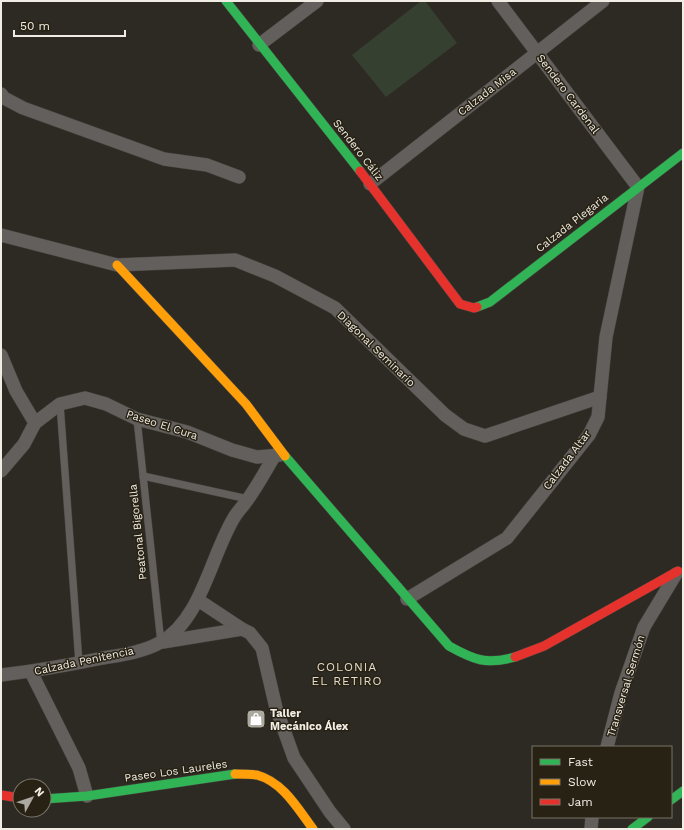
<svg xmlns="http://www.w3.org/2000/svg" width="684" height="830" viewBox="0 0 684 830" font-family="'Work Sans',sans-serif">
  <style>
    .green { fill: #354031 }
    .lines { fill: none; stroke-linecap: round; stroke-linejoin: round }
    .lane-casing { stroke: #48443f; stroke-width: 8 }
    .street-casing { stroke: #48443f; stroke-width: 14 }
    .fast-casing { stroke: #48443f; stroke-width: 10 }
    .slow-casing { stroke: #48443f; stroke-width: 10 }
    .jam-casing { stroke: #48443f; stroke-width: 10 }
    .lane { stroke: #625f5d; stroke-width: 7 }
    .street { stroke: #625f5d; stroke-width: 13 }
    .fast { stroke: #30b455; stroke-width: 9 }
    .slow { stroke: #ff9f0a; stroke-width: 9 }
    .jam { stroke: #e5322d; stroke-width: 9 }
    .labels { text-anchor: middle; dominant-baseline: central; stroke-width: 3; stroke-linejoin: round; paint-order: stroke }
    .street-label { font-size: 11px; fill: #f1ede4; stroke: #282214 }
    .poi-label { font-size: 11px; font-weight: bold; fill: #f1ede4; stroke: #282214; text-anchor: start }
    .neighbourhood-label { font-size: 12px; letter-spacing: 1px; fill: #e5ddcb; stroke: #282214 }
  </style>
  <rect width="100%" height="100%" fill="#2d2a23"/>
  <path class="green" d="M421,1H425L457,43L386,97L352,55Z"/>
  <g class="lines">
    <defs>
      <g id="lane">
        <path d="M60,404L79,663"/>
        <path d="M137,419L161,643"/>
        <path d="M143,476L248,499"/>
      </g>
      <g id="street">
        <path d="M259,45L317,1"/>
        <path d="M1,94L4,98L23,108L164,159L207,165L239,177"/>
        <path d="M370,184L603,1"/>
        <path d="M1,235L117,265L235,260L275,276L335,308L445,415L464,429L485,436L600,397"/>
        <path d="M1,355L16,391L35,423"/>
        <path d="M1,471L24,444L35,423L60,404L85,398L106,404L137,419L187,432L232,450L257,457L280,455"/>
        <path d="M407,599L507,538L589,435L598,417L606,337L638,187L498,1"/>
        <path d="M198,600L242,629"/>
        <path d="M163,642L242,629L250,633L262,648L276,708L294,758L330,812L344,829"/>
        <path d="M31,672L79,768L87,796"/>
        <path d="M1,675C35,671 69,665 103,658C121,655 144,652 161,642C202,619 211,554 235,516C239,510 244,505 248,499C258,485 266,470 275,455"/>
        <path d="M607,747L621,693L644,627L676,574"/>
        <path d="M591,829L592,817"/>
      </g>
      <g id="fast">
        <path d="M226,1L360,171"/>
        <path d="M477,307L490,302L683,153"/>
        <path d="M285,456L449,646C474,660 486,665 515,657"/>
        <path d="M44,799L87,796L235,774"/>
        <path d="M671,800L683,791"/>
        <path d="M632,829L648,817"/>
      </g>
      <g id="slow">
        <path d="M117,265L246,404L285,456"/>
        <path d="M235,774C242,774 250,774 257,775C283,782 298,809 313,829"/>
      </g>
      <g id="jam">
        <path d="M360,171L460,304L474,308L477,307"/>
        <path d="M515,657L544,646L678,571"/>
        <path d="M1,795L20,798"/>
      </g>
    </defs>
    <use href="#lane" class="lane-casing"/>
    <use href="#street" class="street-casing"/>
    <use href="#fast" class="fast-casing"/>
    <use href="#slow" class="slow-casing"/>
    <use href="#jam" class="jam-casing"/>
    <use href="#lane" class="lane"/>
    <use href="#street" class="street"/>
    <use href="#fast" class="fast"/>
    <use href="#slow" class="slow"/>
    <use href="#jam" class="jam"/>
  </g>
  <defs>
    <symbol id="shop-square" viewBox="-11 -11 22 22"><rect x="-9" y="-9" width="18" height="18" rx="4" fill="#aca9a0" stroke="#282214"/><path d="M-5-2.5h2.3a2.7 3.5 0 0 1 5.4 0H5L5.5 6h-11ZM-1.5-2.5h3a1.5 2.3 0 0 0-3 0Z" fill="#fff"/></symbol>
  </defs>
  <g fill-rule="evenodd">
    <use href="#shop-square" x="245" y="708" width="22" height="22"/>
  </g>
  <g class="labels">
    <g class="street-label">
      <text transform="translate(487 92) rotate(-38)">Calzada Misa</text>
      <text transform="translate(568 94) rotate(53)">Sendero Cardenal</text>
      <text transform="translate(358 150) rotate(52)">Sendero Cáliz</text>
      <text transform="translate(572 223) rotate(-38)">Calzada Plegaria</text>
      <text transform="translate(376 349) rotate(44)">Diagonal Seminario</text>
      <text transform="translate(162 425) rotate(18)">Paseo El Cura</text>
      <text transform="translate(567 460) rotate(-53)">Calzada Altar</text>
      <text transform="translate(138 532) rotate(-96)">Peatonal Bigorella</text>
      <text transform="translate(84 661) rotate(-12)">Calzada Penitencia</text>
      <text transform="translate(626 686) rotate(-73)">Transversal Sermón</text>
      <text transform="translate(176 771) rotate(-8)">Paseo Los Laureles</text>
    </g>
    <g class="poi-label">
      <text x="270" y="713">Taller<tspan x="270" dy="13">Mecánico Álex</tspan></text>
    </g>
    <g class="neighbourhood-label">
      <text x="347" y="667">COLONIA<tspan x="347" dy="14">EL RETIRO</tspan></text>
    </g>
  </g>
  <rect width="684" height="830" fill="none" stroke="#f1ede4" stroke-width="4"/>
  <rect x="532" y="746" width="140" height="72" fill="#282214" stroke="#787367"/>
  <rect x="540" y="759" width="20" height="6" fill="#30b455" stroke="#787367"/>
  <text x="568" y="766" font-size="12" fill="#f1ede4">Fast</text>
  <rect x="540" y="779" width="20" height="6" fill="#ff9f0a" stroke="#787367"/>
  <text x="568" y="786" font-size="12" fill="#f1ede4">Slow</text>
  <rect x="540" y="799" width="20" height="6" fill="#e5322d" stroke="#787367"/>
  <text x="568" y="806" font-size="12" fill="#f1ede4">Jam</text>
  <g transform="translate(32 798) rotate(50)"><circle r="19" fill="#282214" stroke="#787367"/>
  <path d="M0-3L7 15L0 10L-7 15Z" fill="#aca9a0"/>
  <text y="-6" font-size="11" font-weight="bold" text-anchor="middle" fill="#f1ede4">N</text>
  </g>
  <path d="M14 30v6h111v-6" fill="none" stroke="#f1ede4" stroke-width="2"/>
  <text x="20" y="30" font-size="12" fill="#f1ede4" stroke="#282214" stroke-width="3" paint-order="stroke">50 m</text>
</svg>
